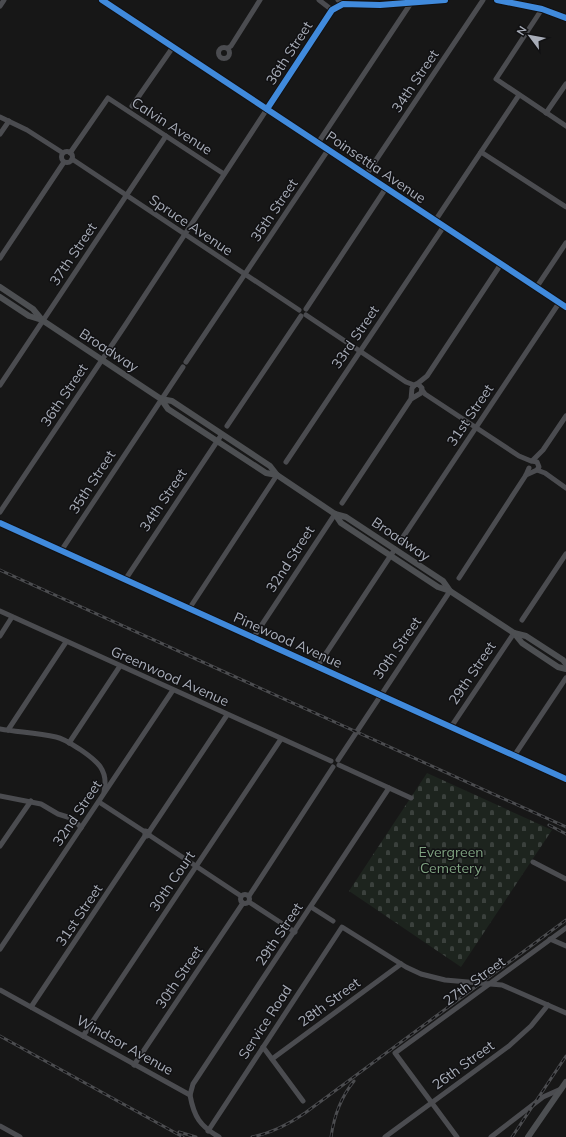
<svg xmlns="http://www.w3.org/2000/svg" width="566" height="1137" viewBox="0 0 566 1137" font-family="Mulish,sans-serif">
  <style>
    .cemetery { fill: url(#cemetery-stones) }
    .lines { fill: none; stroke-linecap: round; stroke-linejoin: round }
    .minor { stroke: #4b4c50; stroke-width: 5 }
    .major { stroke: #4d4f52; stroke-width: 6 }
    .rail-casing { stroke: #4b4c4f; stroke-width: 3 }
    .rail { stroke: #111113; stroke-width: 1.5; stroke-dasharray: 4.5; stroke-linecap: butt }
    .cycleway-casing { stroke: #111113; stroke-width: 8 }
    .cycleway { stroke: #408adc; stroke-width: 6 }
    .labels { text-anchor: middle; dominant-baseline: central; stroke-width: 3; stroke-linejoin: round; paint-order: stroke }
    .street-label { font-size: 14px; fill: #a8adb8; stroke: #111113 }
    .park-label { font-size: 14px; fill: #7fa381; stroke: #111113 }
  </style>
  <defs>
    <pattern id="cemetery-stones" width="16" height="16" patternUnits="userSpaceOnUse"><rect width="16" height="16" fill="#1d241e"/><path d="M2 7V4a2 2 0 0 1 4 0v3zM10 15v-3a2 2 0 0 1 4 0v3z" fill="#3b413d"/></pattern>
  </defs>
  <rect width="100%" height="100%" fill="#171717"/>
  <path class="cemetery" d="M427,773L552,830L461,967L349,891Z"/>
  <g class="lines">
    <g class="minor">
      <path d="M102,0L566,307"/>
      <path d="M319,0L332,10"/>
      <path d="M338,0L343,4"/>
      <path d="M497,0L542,9L566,18"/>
      <path d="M0,6L4,0"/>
      <path d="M542,9L496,79L566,126"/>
      <circle cx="224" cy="53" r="5.5"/>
      <path d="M228,48L231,46L260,0"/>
      <path d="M132,106L173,47"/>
      <path d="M546,113L566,84"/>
      <path d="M0,117L27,130L63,153"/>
      <path d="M0,134L9,121"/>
      <path d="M318,143L411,3"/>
      <circle cx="67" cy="157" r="5.5"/>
      <path d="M481,152L566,207"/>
      <path d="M70,153L108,98L224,174"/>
      <path d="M72,159L299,310"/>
      <path d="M366,175L483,0"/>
      <path d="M435,221L519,95"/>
      <path d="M0,258L64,162"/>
      <path d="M536,288L566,243"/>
      <path d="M306,309L386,188"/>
      <path d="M306,315L406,382L414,385"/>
      <path d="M186,362L328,150"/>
      <path d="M417,384L427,376L501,264"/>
      <path d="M0,385L166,136"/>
      <path d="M422,390L425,394L519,456L531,461"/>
      <path d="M227,426L301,316"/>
      <path d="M533,460L543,450L566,416"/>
      <path d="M286,462L444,226"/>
      <path d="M537,470L545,473L566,488"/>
      <path d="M526,475L537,470L539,467L537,462L532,461"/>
      <path d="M342,503L411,399L421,393L422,388L419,385L416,384L412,388L411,399"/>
      <path d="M0,512L124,327L332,10L343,4L380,5L445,0"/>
      <path d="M0,523L566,779"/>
      <path d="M401,540L559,303"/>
      <path d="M61,551L183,367"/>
      <path d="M459,578L526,475L529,468"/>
      <path d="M125,580L222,434"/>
      <path d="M189,609L277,475"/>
      <path d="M0,611L331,761"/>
      <path d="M522,620L566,554"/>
      <path d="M0,636L12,617"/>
      <path d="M253,638L335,514"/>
      <path d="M317,667L395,549"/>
      <path d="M451,727L514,633"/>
      <path d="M0,729C18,732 37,733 56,737C65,739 73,745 81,750C97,761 109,770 104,792"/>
      <path d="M8,730L66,642"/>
      <path d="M69,743L120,666"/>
      <path d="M514,756L566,678"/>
      <path d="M338,760L450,591"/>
      <path d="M339,765L411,798"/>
      <path d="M0,796L41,804L58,814L74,819L81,828"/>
      <path d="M99,802L145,832"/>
      <path d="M149,832L145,831V835L147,836L149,835V832L227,715"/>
      <path d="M149,835L241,896"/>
      <path d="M0,846L31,801"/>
      <path d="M533,862L566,879"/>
      <circle cx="245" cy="899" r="4.5"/>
      <path d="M249,896L333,767"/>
      <path d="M249,902L295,932"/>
      <path d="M311,907L333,921"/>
      <path d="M550,939L566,946"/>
      <path d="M0,949L173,690"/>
      <path d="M0,990L190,1095C194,1117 200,1126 219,1137"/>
      <path d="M31,1007L145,836"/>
      <path d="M83,1036L281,739"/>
      <path d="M263,1047L303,1101"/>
      <path d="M272,1059L401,964"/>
      <path d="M134,1065L243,903"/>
      <path d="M190,1095L193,1084L389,788"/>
      <path d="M0,1126L20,1137"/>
      <path d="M208,1131L342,927L406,967L421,974L445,980L502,985L566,1013"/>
      <path d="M385,1137L509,1046L531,1026L548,1005"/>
      <path d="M457,1137L395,1053L566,928"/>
      <path d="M491,1137L543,1097L561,1089"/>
    </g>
    <g class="major">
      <path d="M0,287L33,309L42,320"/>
      <path d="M0,297L29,316L42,320L161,399L172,401L270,466L277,475L335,514L346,517L443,581L450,591"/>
      <path d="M161,399L168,409L266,473L277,475"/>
      <path d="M335,514L341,523L438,587L450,591L514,633L522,643L558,667L566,669"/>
      <path d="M514,633L526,636L563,660L566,664"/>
      <path d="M528,1137L566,1082"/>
    </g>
    <defs>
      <g id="rail">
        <path d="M0,570L566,827"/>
        <path d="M549,825L566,834"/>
        <path d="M0,1036L183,1137"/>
        <path d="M179,1132L196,1137"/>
        <path d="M252,1137C272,1133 289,1124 305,1113L566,920"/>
        <path d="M331,1137C334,1116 341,1097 354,1081"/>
        <path d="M512,1137L566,1056"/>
      </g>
    </defs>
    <use href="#rail" class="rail-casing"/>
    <use href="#rail" class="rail"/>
    <defs>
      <g id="cycleway">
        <path d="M102,0L566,307"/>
        <path d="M497,0L542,9L566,18"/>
        <path d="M267,109L332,10L343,4L380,5L445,0"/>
        <path d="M0,523L566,779"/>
      </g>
    </defs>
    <use href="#cycleway" class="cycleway-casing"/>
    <use href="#cycleway" class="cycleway"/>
  </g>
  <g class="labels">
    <g class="street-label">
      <text transform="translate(289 53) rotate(-57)">36th Street</text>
      <text transform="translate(415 81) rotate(-56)">34th Street</text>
      <text transform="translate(172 126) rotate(33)">Calvin Avenue</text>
      <text transform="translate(376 167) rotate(34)">Poinsettia Avenue</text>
      <text transform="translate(274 210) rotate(-56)">35th Street</text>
      <text transform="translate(191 225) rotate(34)">Spruce Avenue</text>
      <text transform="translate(73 254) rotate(-56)">37th Street</text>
      <text transform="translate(355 337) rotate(-56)">33rd Street</text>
      <text transform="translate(109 350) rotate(33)">Broadway</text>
      <text transform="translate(64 395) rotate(-56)">36th Street</text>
      <text transform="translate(470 415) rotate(-56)">31st Street</text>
      <text transform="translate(92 482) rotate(-57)">35th Street</text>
      <text transform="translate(163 500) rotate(-56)">34th Street</text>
      <text transform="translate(401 539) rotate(34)">Broadway</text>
      <text transform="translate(290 559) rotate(-57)">32nd Street</text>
      <text transform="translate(288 640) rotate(24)">Pinewood Avenue</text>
      <text transform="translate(397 648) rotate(-55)">30th Street</text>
      <text transform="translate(472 673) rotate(-56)">29th Street</text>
      <text transform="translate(170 676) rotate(24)">Greenwood Avenue</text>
      <text transform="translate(77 813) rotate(-56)">32nd Street</text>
      <text transform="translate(172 881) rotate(-56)">30th Court</text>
      <text transform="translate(79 915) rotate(-56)">31st Street</text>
      <text transform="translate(279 934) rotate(-56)">29th Street</text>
      <text transform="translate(179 977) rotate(-56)">30th Street</text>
      <text transform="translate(474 981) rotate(-36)">27th Street</text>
      <text transform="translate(329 1002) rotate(-36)">28th Street</text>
      <text transform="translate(265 1022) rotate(-57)">Service Road</text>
      <text transform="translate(125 1045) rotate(29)">Windsor Avenue</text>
      <text transform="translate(463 1065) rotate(-36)">26th Street</text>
    </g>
    <g class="park-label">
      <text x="451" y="852">Evergreen<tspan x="451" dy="16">Cemetery</tspan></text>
    </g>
  </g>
  <g transform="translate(530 36) rotate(302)" stroke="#111113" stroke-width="3" paint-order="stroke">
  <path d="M0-3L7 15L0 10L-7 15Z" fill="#a8adb8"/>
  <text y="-6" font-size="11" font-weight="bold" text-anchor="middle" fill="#a8adb8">N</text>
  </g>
</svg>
